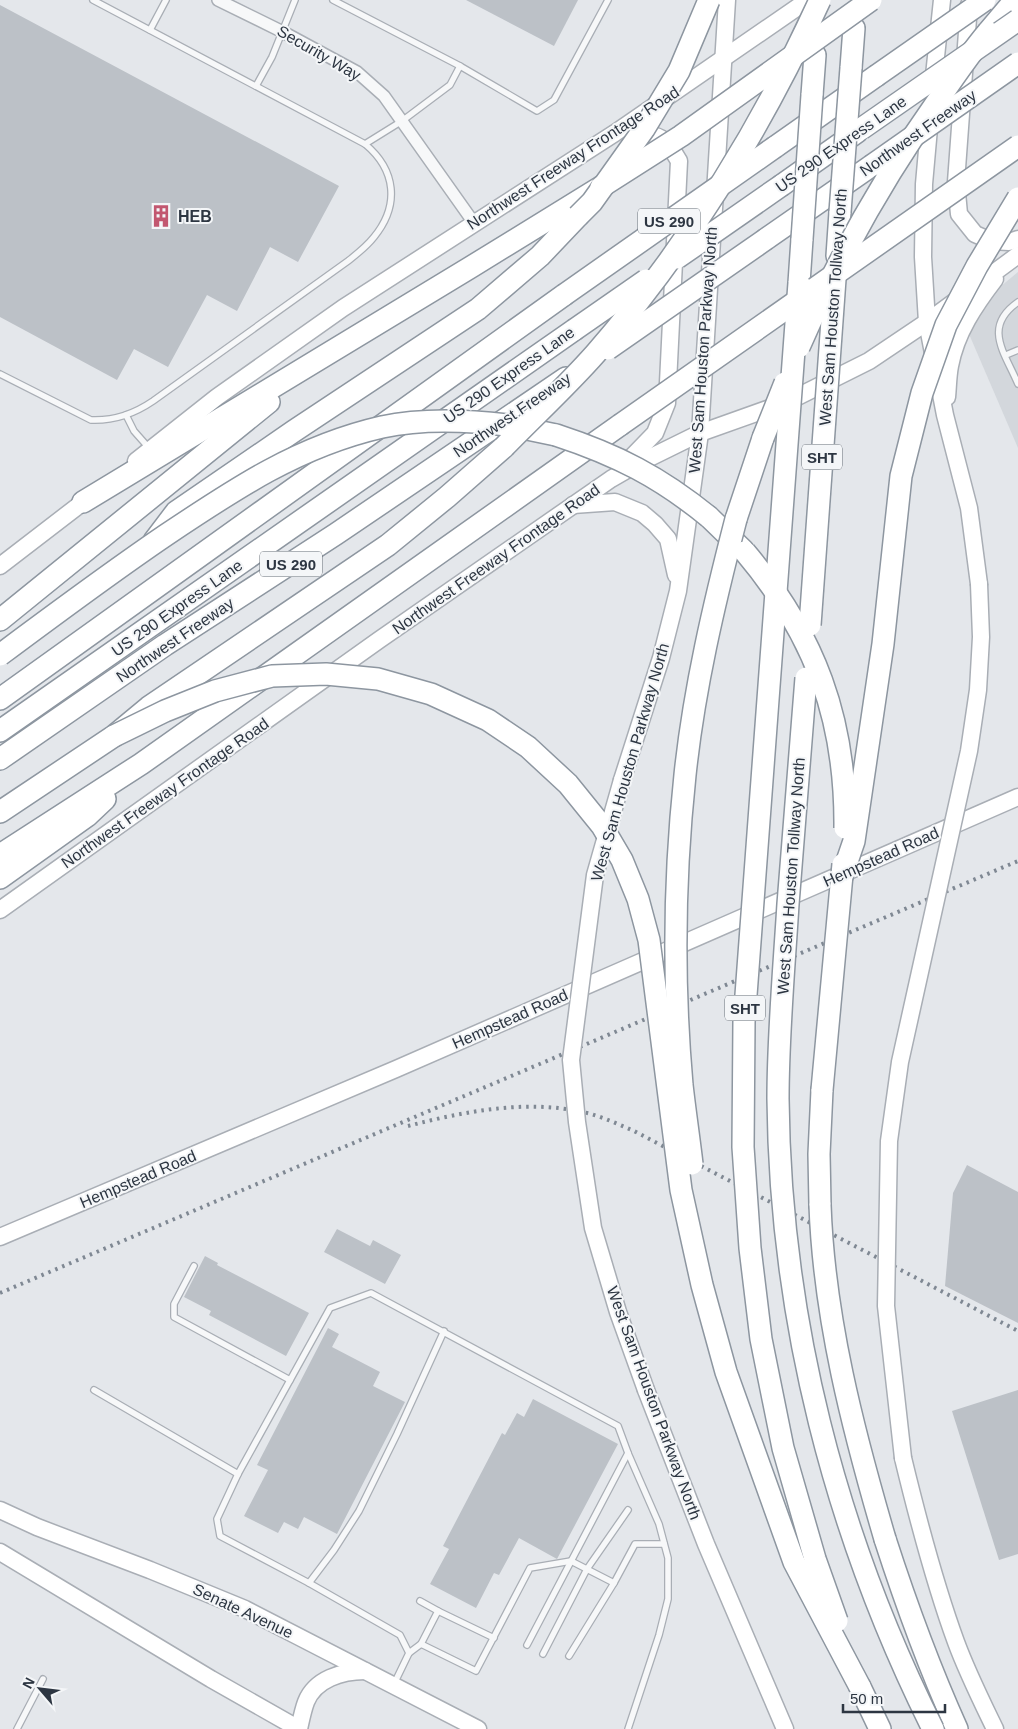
<svg xmlns="http://www.w3.org/2000/svg" width="1018" height="1729" viewBox="0 0 1018 1729" font-family="Helvetica,sans-serif">
  <style>
    .built { fill: #d3d7dc }
    .building { fill: #bcc1c7 }
    .lines { fill: none; stroke-linecap: round; stroke-linejoin: round }
    .service-casing { stroke: #a9aeb5; stroke-width: 8 }
    .minor-casing { stroke: #a9aeb5; stroke-width: 14 }
    .secondary-casing { stroke: #a9aeb5; stroke-width: 19 }
    .motorway-casing { stroke: #8d96a0; stroke-width: 24 }
    .service { stroke: #f7f8f9; stroke-width: 5.5 }
    .minor { stroke: #f7f8f9; stroke-width: 11 }
    .secondary { stroke: #fff; stroke-width: 16 }
    .motorway { stroke: #fff; stroke-width: 21 }
    .rail { stroke: #7f8893; stroke-width: 4; stroke-dasharray: 2.5 5; stroke-linecap: butt }
    .secondary-bridge-casing { stroke: #a9aeb5; stroke-width: 19; stroke-linecap: butt }
    .motorway-bridge-casing { stroke: #8d96a0; stroke-width: 24; stroke-linecap: butt }
    .secondary-bridge { stroke: #fff; stroke-width: 16 }
    .motorway-bridge { stroke: #fff; stroke-width: 21 }
    .labels { text-anchor: middle; dominant-baseline: central; stroke-width: 4; stroke-linejoin: round; paint-order: stroke }
    .shield { fill: #f4f6f8; stroke: #697079; stroke-width: 1 }
    .shield-label { font-size: 15px; font-weight: bold; fill: #2d3642 }
    .street-label { font-size: 16px; fill: #2d3642; stroke: #f4f6f8 }
    .poi-label { font-size: 16px; font-weight: bold; fill: #2d3642; stroke: #f4f6f8; text-anchor: start }
  </style>
  <rect width="100%" height="100%" fill="#e4e7eb"/>
  <path class="built" d="M1018,272V448L969,334L988,297Z"/>
  <g class="building">
    <path d="M466,0H578L554,46Z"/>
    <path d="M0,5L339,186L298,262L270,247L237,311L207,295L168,367L134,349L117,380L0,317Z"/>
    <path d="M967,1165L1018,1192V1323L945,1286L953,1193Z"/>
    <path d="M337,1229L370,1246L373,1240L401,1255L385,1284L324,1252Z"/>
    <path d="M205,1256L218,1263L217,1265L309,1313L286,1356L209,1315L211,1311L184,1297Z"/>
    <path d="M328,1328L339,1334L332,1347L380,1372L373,1386L405,1402L337,1534L304,1517L298,1529L284,1522L278,1533L244,1516L268,1470L257,1465Z"/>
    <path d="M1018,1390V1554L999,1560L952,1411Z"/>
    <path d="M533,1399L618,1444L557,1559L519,1538L499,1575L494,1573L476,1608L430,1584L449,1549L443,1546L502,1433L505,1435L517,1413L524,1417Z"/>
  </g>
  <g class="lines">
    <defs>
      <g id="service">
        <path d="M333,0L460,66"/>
        <path d="M150,30L166,0"/>
        <path d="M256,86L272,57L295,0"/>
        <path d="M365,144L402,121L450,85L460,66L537,111L554,100L608,0"/>
        <path d="M1018,302C982,327 1005,353 1018,384"/>
        <path d="M1006,355L1018,350"/>
        <path d="M0,374L91,420C115,421 134,414 153,401L348,261C357,254 367,246 374,237C400,205 396,170 365,144L93,0"/>
        <path d="M126,415L134,431L149,448"/>
        <path d="M194,1266L174,1304V1317L290,1380"/>
        <path d="M94,1390L238,1474"/>
        <path d="M628,1453L659,1524L668,1558V1599L659,1635L628,1729"/>
        <path d="M309,1583L334,1550L359,1511L397,1434L444,1331"/>
        <path d="M420,1601L438,1611"/>
        <path d="M421,1644L438,1611L494,1638"/>
        <path d="M409,1653L421,1644L476,1671L530,1568L571,1561L614,1583"/>
        <path d="M543,1654L587,1569L628,1510"/>
        <path d="M569,1656L614,1583L635,1544H664"/>
        <path d="M394,1684L409,1653L400,1635L309,1583L220,1536L217,1519L238,1474L330,1308L371,1293L618,1426L628,1453L527,1645"/>
        <path d="M17,1729L43,1679"/>
      </g>
      <path id="minor" d="M218,0L283,32L357,72L384,96L474,223"/>
      <g id="secondary">
        <path d="M969,5L956,182L959,214L975,234L991,241L1009,242L1018,239"/>
        <path d="M933,85L942,0"/>
        <path d="M930,117L924,184L923,257L927,322L945,415L969,508L979,584"/>
        <path d="M947,397C948,387 948,376 950,366C956,333 975,305 995,279"/>
        <path d="M136,461L217,397L343,308L615,133L808,0"/>
        <path d="M623,466L655,433L667,403L679,161C666,138 659,133 633,133"/>
        <path d="M573,505L615,502L642,513L655,524L668,539L676,575"/>
        <path d="M0,566L91,496"/>
        <path d="M622,780L661,658L678,591L700,433L727,0"/>
        <path d="M0,910L379,640L611,479L637,464L700,433L787,402L869,361L927,322L1018,255"/>
        <path d="M0,1237L396,1069L1018,797"/>
        <path d="M646,1390L706,1544L785,1729"/>
        <path d="M903,1458C918,1520 934,1582 956,1642C967,1672 981,1700 995,1729"/>
        <path d="M0,1510L37,1527L150,1570L245,1609L478,1729"/>
        <path d="M0,1552L211,1679L299,1729"/>
        <path d="M299,1729C301,1720 303,1710 306,1702C315,1679 342,1671 365,1671"/>
      </g>
      <g id="motorway">
        <path d="M988,32L1015,0"/>
        <path d="M851,68L854,28"/>
        <path d="M812,95L815,55"/>
        <path d="M775,147L876,76"/>
        <path d="M782,185L857,132"/>
        <path d="M766,239L871,166"/>
        <path d="M837,256L840,212"/>
        <path d="M799,283L802,239"/>
        <path d="M508,425L556,435"/>
        <path d="M83,502L471,267L601,187"/>
        <path d="M709,517L743,550"/>
        <path d="M736,519L763,438"/>
        <path d="M154,541L176,512L294,431L478,309L540,256L578,216"/>
        <path d="M0,620L269,402"/>
        <path d="M0,699L564,295"/>
        <path d="M0,731L574,330"/>
        <path d="M0,759L165,645L336,534L566,378"/>
        <path d="M0,812L114,736L149,707L388,545L447,497L504,447"/>
        <path d="M0,855L141,764L620,425"/>
        <path d="M0,878L87,816L105,799"/>
        <path d="M820,1205L819,1154L822,1090"/>
        <path d="M885,1539C906,1604 929,1667 957,1729"/>
        <path d="M860,1687L880,1729"/>
      </g>
    </defs>
    <use href="#service" class="service-casing"/>
    <use href="#minor" class="minor-casing"/>
    <use href="#secondary" class="secondary-casing"/>
    <use href="#motorway" class="motorway-casing"/>
    <use href="#service" class="service"/>
    <use href="#minor" class="minor"/>
    <use href="#secondary" class="secondary"/>
    <use href="#motorway" class="motorway"/>
    <g class="rail">
      <path d="M408,1126C466,1111 531,1098 591,1114C605,1118 620,1125 634,1131L1018,1331"/>
      <path d="M0,1293L1018,861"/>
    </g>
    <defs>
      <g id="secondary-bridge">
        <path d="M622,780L595,875L571,1060L577,1122L593,1228L618,1312L646,1390"/>
        <path d="M903,1458L886,1306L889,1141L900,1062L969,751L978,690L981,637L979,584"/>
      </g>
      <g id="motorway-bridge">
        <path d="M876,76L985,0"/>
        <path d="M861,129L1018,20"/>
        <path d="M871,166L1018,63"/>
        <path d="M601,187L681,136L871,0"/>
        <path d="M840,212L851,68"/>
        <path d="M578,216L592,202L644,129L679,71L709,0"/>
        <path d="M802,239L812,95"/>
        <path d="M677,258L782,185"/>
        <path d="M799,283L744,1022L743,1147L750,1248L761,1339L783,1448L815,1559L837,1621"/>
        <path d="M564,295L775,147"/>
        <path d="M574,330L646,280"/>
        <path d="M799,347C838,258 885,175 941,96C956,74 971,52 988,32"/>
        <path d="M608,349L766,239"/>
        <path d="M620,425L1018,146"/>
        <path d="M556,435C617,455 660,477 709,517"/>
        <path d="M763,438L785,383"/>
        <path d="M504,447C534,416 567,386 596,353C688,247 762,127 820,0"/>
        <path d="M745,552C815,635 846,719 845,828"/>
        <path d="M810,625L835,279"/>
        <path d="M0,655C55,614 110,573 166,535C236,488 299,446 382,427C423,418 466,420 507,425"/>
        <path d="M806,678C800,753 794,829 788,904C784,969 778,1034 778,1099C780,1318 835,1533 933,1729"/>
        <path d="M114,736L165,711L215,691L272,676L326,674L378,679L431,694L488,720L528,747L568,784L602,826L622,860L638,899L649,940L681,1190L702,1285L726,1372L794,1562L860,1687"/>
        <path d="M841,879L854,841L883,644L901,476L922,393L946,325L977,266L1018,198"/>
        <path d="M822,1090L843,864"/>
        <path d="M692,1164C689,1138 685,1112 682,1085C673,983 674,878 685,775C694,689 714,604 736,519"/>
        <path d="M820,1205C824,1318 853,1430 885,1539"/>
      </g>
    </defs>
    <use href="#secondary-bridge" class="secondary-bridge-casing"/>
    <use href="#motorway-bridge" class="motorway-bridge-casing"/>
    <use href="#secondary-bridge" class="secondary-bridge"/>
    <use href="#motorway-bridge" class="motorway-bridge"/>
  </g>
  <defs>
    <symbol id="building-bare" viewBox="-9 -9 18 18"><path d="M-4-6H4V6H1V3H-1V6H-4ZM-2.5-4.3h1.7v1.8h-1.7ZM.8-4.3h1.7v1.8H.8ZM-2.5-1h1.7V.8h-1.7ZM.8-1h1.7V.8H.8Z" fill="#c25770" stroke="#f4f6f8" stroke-width="2.5" paint-order="stroke"/></symbol>
  </defs>
  <g fill-rule="evenodd">
    <use href="#building-bare" x="145" y="200" width="32" height="32"/>
  </g>
  <g class="labels">
    <g class="shield">
      <rect x="638" y="208.5" width="62" height="25" rx="4"/>
      <rect x="802" y="444.5" width="40" height="25" rx="4"/>
      <rect x="260" y="551.5" width="62" height="25" rx="4"/>
      <rect x="725" y="995.5" width="40" height="25" rx="4"/>
    </g>
    <g class="shield-label">
      <text x="669" y="221">US 290</text>
      <text x="822" y="457">SHT</text>
      <text x="291" y="564">US 290</text>
      <text x="745" y="1008">SHT</text>
    </g>
    <g class="street-label">
      <text transform="translate(319 53) rotate(30)">Security Way</text>
      <text transform="translate(918 133) rotate(-35)">Northwest Freeway</text>
      <text transform="translate(841 144) rotate(-35)">US 290 Express Lane</text>
      <text transform="translate(573 158) rotate(-33)">Northwest Freeway Frontage Road</text>
      <text transform="translate(833 307) rotate(-86)">West Sam Houston Tollway North</text>
      <text transform="translate(703 350) rotate(-86)">West Sam Houston Parkway North</text>
      <text transform="translate(509 375) rotate(-35)">US 290 Express Lane</text>
      <text transform="translate(512 415) rotate(-34)">Northwest Freeway</text>
      <text transform="translate(496 559) rotate(-35)">Northwest Freeway Frontage Road</text>
      <text transform="translate(177 608) rotate(-35)">US 290 Express Lane</text>
      <text transform="translate(175 640) rotate(-34)">Northwest Freeway</text>
      <text transform="translate(630 762) rotate(-74)">West Sam Houston Parkway North</text>
      <text transform="translate(165 793) rotate(-35)">Northwest Freeway Frontage Road</text>
      <text transform="translate(881 857) rotate(-24)">Hempstead Road</text>
      <text transform="translate(791 876) rotate(-86)">West Sam Houston Tollway North</text>
      <text transform="translate(510 1019) rotate(-24)">Hempstead Road</text>
      <text transform="translate(138 1179) rotate(-23)">Hempstead Road</text>
      <text transform="translate(654 1403) rotate(70)">West Sam Houston Parkway North</text>
      <text transform="translate(243 1611) rotate(25)">Senate Avenue</text>
    </g>
    <g class="poi-label">
      <text x="178" y="216">HEB</text>
    </g>
  </g>
  <g transform="translate(40 1689) rotate(298)" stroke="#f4f6f8" stroke-width="4" paint-order="stroke">
  <path d="M0-4L9 19L0 12L-9 19Z" fill="#2d3642"/>
  <text y="-8" font-size="14" font-weight="bold" text-anchor="middle" fill="#2d3642">N</text>
  </g>
  <path d="M843 1704v8h102v-8" fill="none" stroke="#2d3642" stroke-width="2.5"/>
  <text x="850" y="1704" font-size="15" fill="#2d3642" stroke="#f4f6f8" stroke-width="4" paint-order="stroke">50 m</text>
</svg>
